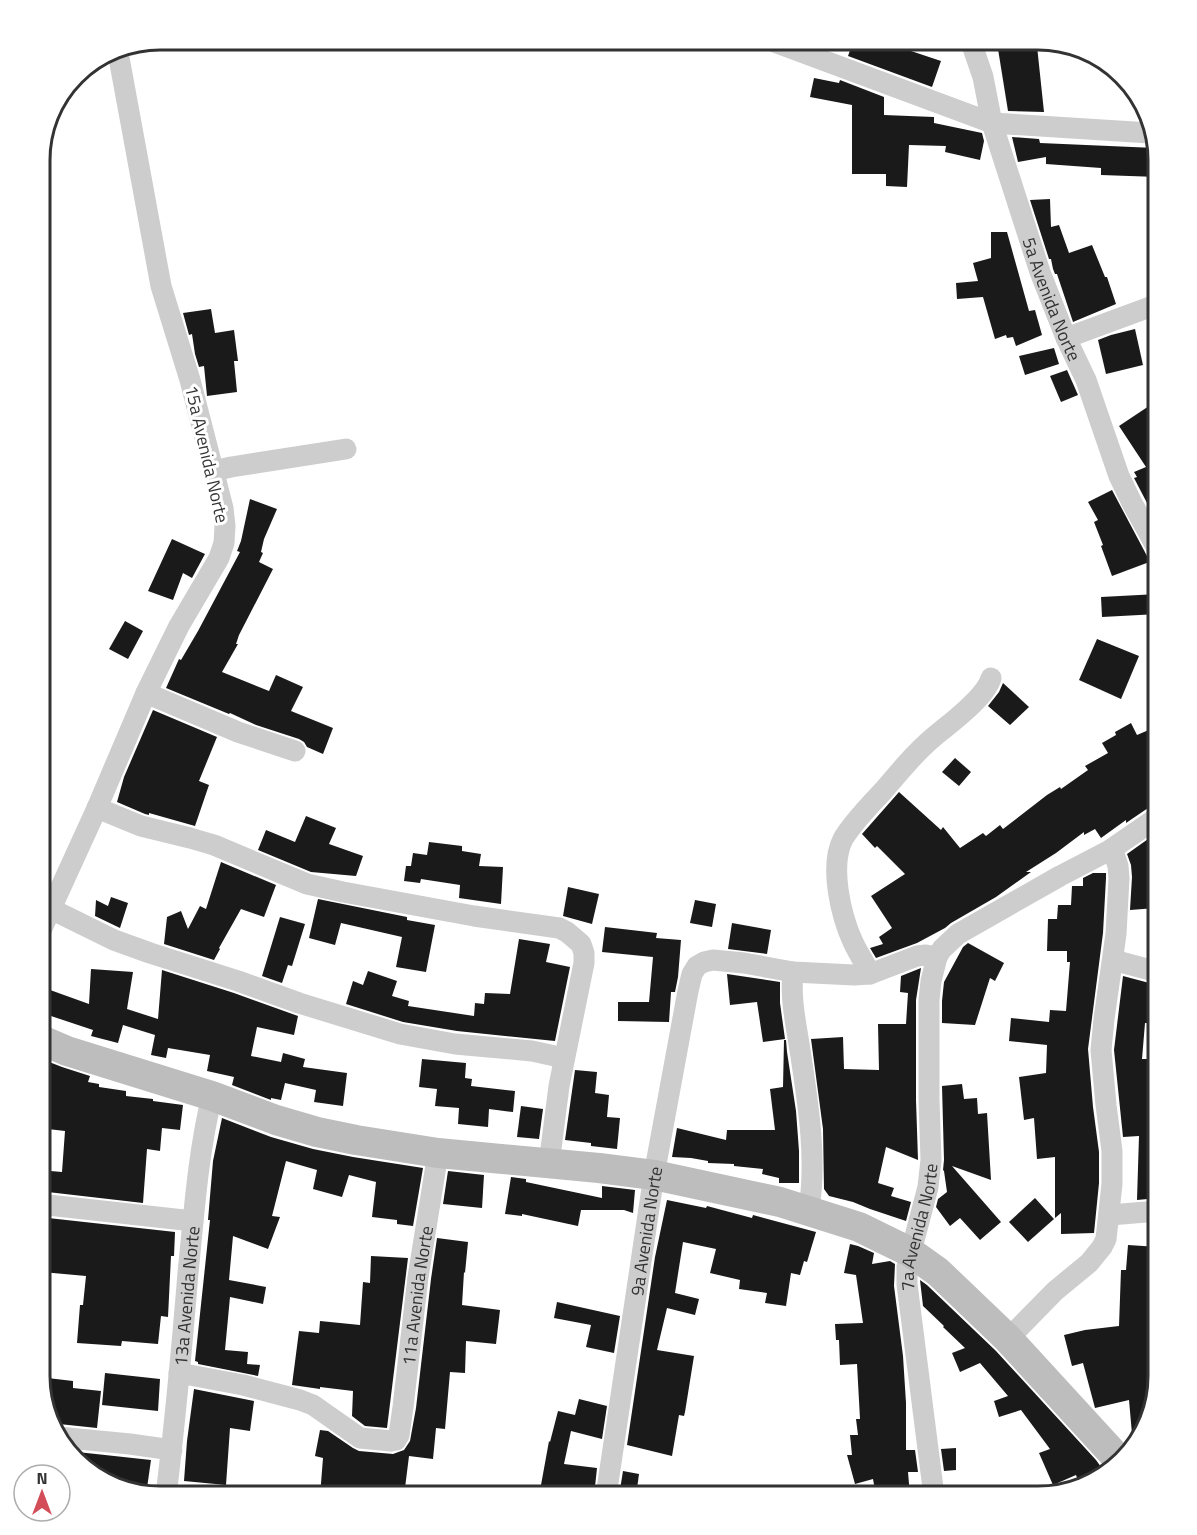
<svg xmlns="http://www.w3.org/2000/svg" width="1197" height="1535" viewBox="0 0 1197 1535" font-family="'Titillium Web',sans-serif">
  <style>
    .building { fill: #1a1a1a }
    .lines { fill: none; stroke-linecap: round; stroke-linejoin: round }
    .street { stroke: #cdcdcd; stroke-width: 21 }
    .secondary { stroke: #bdbdbd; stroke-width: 30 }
    .labels { text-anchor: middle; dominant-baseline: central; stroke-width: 6; stroke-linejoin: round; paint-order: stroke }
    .street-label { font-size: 18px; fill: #333; stroke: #fff }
    .rim { fill: none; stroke: #333; stroke-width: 3 }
  </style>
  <rect width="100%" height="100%" fill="#fff"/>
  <g class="building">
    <path d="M854,39H915L911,51L941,61L932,87L848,56Z"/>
    <path d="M1037,46L1044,112L1008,111L998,49Z"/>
    <path d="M814,78L839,83L840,80L884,97V115L934,117V123L982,133L984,141L980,160L945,152L946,146L909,145L907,187L886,186V174H852V105L810,97Z"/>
    <path d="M1012,137L1039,139L1040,143L1155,148L1158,159V177L1101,175V168L1046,164V157L1018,162Z"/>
    <path d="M1050,199L1051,227L1059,225L1069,253L1092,245L1105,277H1107L1116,304L1073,322L1057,274H1055L1053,269L1051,259H1049L1030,200Z"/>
    <path d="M991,232H1007L1029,311L1035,310L1042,335L1016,346L1013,337L1007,338L1006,335L995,339L983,297L957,299L956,283L978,281L973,263L991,258Z"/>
    <path d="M211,309L215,333L234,330L238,361H234L237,392L207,396L204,366L199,367L195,354L192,334L189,335L183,313Z"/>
    <path d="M1135,329L1143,365L1106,374L1098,340L1111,335Z"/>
    <path d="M1054,348L1059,364L1025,375L1019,356Z"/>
    <path d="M1067,370L1078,395L1061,402L1050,376Z"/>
    <path d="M1158,400V524L1134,478L1137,477L1134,472L1146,467L1119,426Z"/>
    <path d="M1112,490L1147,556L1152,561L1112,576L1101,546L1103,545L1094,522L1098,520L1088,502Z"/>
    <path d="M250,499L277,509L264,539L261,552L263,553L259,562L273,569L239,635L236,644H238L222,672L269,691L276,675L303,687L291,711L333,728L323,754L307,747L304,742L299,739L256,725L230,713L229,714L166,688L179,659L181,660L198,631L240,552L237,551L241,541Z"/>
    <path d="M172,539L205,554L192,578L183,573L173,600L148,591Z"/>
    <path d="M1158,594V614L1102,617L1101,597Z"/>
    <path d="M125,621L143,631L128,659L109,649Z"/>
    <path d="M1097,639L1139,656L1121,699L1079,680Z"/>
    <path d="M1003,683L1029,707L1010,725L988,706L999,692Z"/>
    <path d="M153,710L217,737L199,781L209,785L195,826L149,813V815L145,814L117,802L124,777Z"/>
    <path d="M1131,723L1137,735L1158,726V804L1151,806L1126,823V820L1101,838L1095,829L1084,835V832L1056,853L1026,872H1031L996,897L951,923L945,928L917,943L876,958L870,948L883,944L879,937L892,928L871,896L905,874L877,846L875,848L862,834L899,792L941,830L943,827L960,848L983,833L986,836L1000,825L1003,829L1047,795L1060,787L1061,789L1088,770L1085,766L1108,753L1102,743L1116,735L1115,732Z"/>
    <path d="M955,758L971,772L959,786L942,772Z"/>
    <path d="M306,816L336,828L329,844L363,856L356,876L311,872L258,850L266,830L295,842Z"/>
    <path d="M1158,832V856L1154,858L1156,908L1130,910L1132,877L1131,865L1127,854Z"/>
    <path d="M429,842L462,846V851L481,854L479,866L503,867L501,904L459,898L460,885L421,879L420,883L404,881L406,866H411L413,853L427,855Z"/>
    <path d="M221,862L276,885L264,917L241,909L219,948L220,949L214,960L164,944L167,917L181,911L188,929L200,906L206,909Z"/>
    <path d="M1093,873H1106V878L1103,933L1088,1049L1093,1107L1099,1152V1183L1094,1233L1061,1234V1213L1055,1218V1157L1037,1159L1034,1118L1024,1120L1019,1077L1046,1073L1047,1045L1009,1041L1011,1018L1049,1022L1050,1010L1066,1011L1070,962H1067V951H1047L1048,919H1057L1058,905H1071L1072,886H1083V878Z"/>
    <path d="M568,887L599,894L592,924L563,916Z"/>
    <path d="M111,897L128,903L120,928L95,916L96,900L108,906Z"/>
    <path d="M318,899L407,917V920L435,925L426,972L396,967L402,937L341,923L335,945L309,938Z"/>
    <path d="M695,900L716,904L712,927L690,923Z"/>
    <path d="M280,917L305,924L292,966L288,965L282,983L262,976Z"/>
    <path d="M732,923L771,930L767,954L728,949Z"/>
    <path d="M605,927L657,933L656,938L681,940L678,977L675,992H671L669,1022L618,1021V1002H649L653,957L602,952Z"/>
    <path d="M519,939L550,944L546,962L570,967L555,1041L457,1031L403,1022L346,1004L353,981L363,985L368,971L397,981L392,996L409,1001L408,1006L474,1016L475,1003L484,1004L485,993L510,994Z"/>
    <path d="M968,943L1004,963L995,981L990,978L975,1025L942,1023V1001L944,982L963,947Z"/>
    <path d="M921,968L916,1000V1100L918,1160L886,1147L878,1183L894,1188L891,1196L911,1202L906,1221L870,1209L853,1202L829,1196L824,1189L823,1129L811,1039L843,1037L844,1069L879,1070L878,1024H906L908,993L900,992L901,976Z"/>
    <path d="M91,969L133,972L127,1009L158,1019L162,970L234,993L298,1016L294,1035L257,1027L251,1056L281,1062L283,1053L305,1059L303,1067L347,1073L343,1106L314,1102L316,1090L285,1083L281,1100L271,1098V1100L232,1085L234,1077L207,1071L210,1055L168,1048L166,1058L151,1055L155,1035L123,1025L118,1043L91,1036L93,1030L39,1012V986L89,1004Z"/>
    <path d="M727,974L780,982V1003L785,1039L763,1042L757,1002L730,1005Z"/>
    <path d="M1123,976L1153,984L1147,1023H1145L1142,1059H1148L1154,1152H1158V1198L1137,1200L1139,1136L1123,1137L1114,1050Z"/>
    <path d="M784,1040H786L787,1052L796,1111L799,1151V1183H779V1178L762,1174L763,1169L734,1166V1164L708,1163V1161L691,1158L672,1157L677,1128L726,1140L727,1130H775L770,1089L783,1087Z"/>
    <path d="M39,1058L62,1067L90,1076L88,1082L99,1084V1087L126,1091V1096L153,1099V1101L183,1105L180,1130L162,1128L160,1151L147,1149L143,1203L39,1191V1170L62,1172L65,1131L39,1128Z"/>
    <path d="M422,1059L466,1063L465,1078L472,1079L471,1086L515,1091L513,1112L489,1109L488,1127L458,1124L459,1108L435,1106L437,1089L419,1087Z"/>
    <path d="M575,1070L597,1072L595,1093L609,1095L607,1117L620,1118L617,1149L591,1146V1143L565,1140Z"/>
    <path d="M962,1084L964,1099L977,1098L978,1114L987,1113L991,1180L952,1166L1001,1222L980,1240L960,1218L950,1226L936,1207L938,1199L947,1192L944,1171L943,1170L944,1160L942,1086Z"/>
    <path d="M521,1106L543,1109L539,1139L517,1137Z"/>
    <path d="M222,1118L271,1137L313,1149L353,1157L423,1168L413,1226L397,1224V1220L372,1217L376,1182L349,1175L342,1197L313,1189L317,1170L286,1161L272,1216L280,1217L268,1249L233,1236L229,1280L266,1287L263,1304L230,1297L225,1350L248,1352L247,1364L260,1365L258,1376L198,1364V1362L195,1361L210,1220H208L213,1161Z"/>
    <path d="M448,1171L484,1175L482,1208L443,1204Z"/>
    <path d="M511,1177L526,1179V1182L602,1198V1186L635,1190L633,1213L624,1210H581L578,1226L522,1214V1216L505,1214Z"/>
    <path d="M1035,1198L1054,1219L1028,1242L1009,1222Z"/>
    <path d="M667,1200L706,1208L707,1206L752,1218L753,1215L816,1232L807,1262L804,1261L800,1275L791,1273L786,1306L765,1303L767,1293L739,1289L740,1280L710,1273L716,1249L683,1242L675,1293L699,1299L695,1315L667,1308L657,1350L694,1356L685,1412L684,1416L679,1415L672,1456L627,1445L655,1257Z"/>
    <path d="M39,1217L175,1232L174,1256H171L168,1317L161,1316L158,1344L122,1341L121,1346L77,1343L80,1305H83L86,1276L42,1272L45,1242H39Z"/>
    <path d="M437,1238L468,1242L465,1273L464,1272L462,1305L500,1310L496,1344L466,1341L465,1373L450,1372L445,1429L436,1428L433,1459L409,1456L404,1496H320L323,1458L315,1456L320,1430L328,1431L353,1448L359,1451L393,1454L404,1450L410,1441L416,1408L431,1279Z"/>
    <path d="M850,1244L858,1246L874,1253L872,1264L890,1261L895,1264L894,1286L903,1356L906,1403V1450H915L918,1472H908L910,1496H876L873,1479L855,1484L847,1455H852L850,1435H858L856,1419H860L857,1364L840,1365L839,1340H836L835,1324L863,1323L856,1275L844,1273Z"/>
    <path d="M1128,1245L1158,1247V1376L1142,1436L1133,1445L1129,1400L1095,1408L1083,1363L1072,1366L1064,1335L1085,1330L1119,1326L1121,1270H1126Z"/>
    <path d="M371,1256L408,1258L387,1428L365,1426L352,1416L353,1391L320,1387V1389L292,1385L299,1331L319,1333L320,1321L360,1325L363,1282L370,1283Z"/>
    <path d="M920,1280L927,1285L996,1351L1096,1460L1106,1474L1104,1476L1079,1483L1076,1475L1053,1485L1039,1453L1050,1449L1021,1410L999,1417L994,1401L1008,1396L980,1363L960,1372L952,1353L965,1348L943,1327L944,1326L923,1306Z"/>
    <path d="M557,1302L620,1316L614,1353L586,1347L591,1325L554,1318Z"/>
    <path d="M105,1373L160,1379L158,1411L102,1405Z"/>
    <path d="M39,1377L73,1381V1388L101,1391L97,1428L59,1424L54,1425Z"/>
    <path d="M194,1389L254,1401L250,1431L230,1428L226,1485L184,1481L187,1441Z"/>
    <path d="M579,1399L607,1406L602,1439L571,1431L564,1464L597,1468L594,1496H539L549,1441L550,1442L558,1411L575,1415Z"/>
    <path d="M956,1448V1470L944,1471L941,1449Z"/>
    <path d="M68,1451L151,1460L147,1488L118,1485L99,1480Z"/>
    <path d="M623,1471L639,1474L636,1496H619Z"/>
  </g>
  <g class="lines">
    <g class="street">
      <path d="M766,39L992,123L1150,133"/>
      <path id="s1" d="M970,39L983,77L992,123L1040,272L1066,338L1086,380L1119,476L1132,503L1158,550"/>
      <path d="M1066,338L1158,304"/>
      <path d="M214,471L231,467L346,449"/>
      <path d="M146,693L238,732L295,751"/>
      <path d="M97,808L141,826L190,838L214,845L307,884L343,892L474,916L559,928L567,932L581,944L584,953V963L559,1086L549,1164"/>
      <path d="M51,909L114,940L150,953L238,981L299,1003L400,1034L455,1044L532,1051L564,1058"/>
      <path d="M39,935L97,808L146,693L179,626L219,558L224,543L225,526L223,508L190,380L161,286L117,47"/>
      <path d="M1113,960L1158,972"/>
      <path d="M793,972C790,998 796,1024 800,1050C808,1103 817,1157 809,1210"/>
      <path d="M870,974C865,963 858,953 853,942C841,916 829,866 843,839C853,822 871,804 884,790C902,769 919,748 941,731C956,719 986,696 991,678"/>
      <path d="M39,1204L193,1221"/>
      <path d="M1110,1215L1158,1211"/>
      <path d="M1008,1339L1055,1291L1089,1263L1102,1247L1106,1239L1112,1184V1151L1106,1105L1101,1050L1104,1019L1116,934L1119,878L1118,866L1115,857L1110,850"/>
      <path id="s2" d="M179,1373L243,1385L300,1400L313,1405L360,1438L391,1441L396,1440L399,1435L403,1407L418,1277L438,1153"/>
      <path d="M58,1437L130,1444L172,1450"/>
      <path id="s3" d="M166,1496C175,1422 182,1347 188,1273C194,1214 198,1153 212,1096"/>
      <path id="s4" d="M606,1496L654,1175L688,991L692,974L697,966L704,962L713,960L744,963L793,972L854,975L870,974L917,956L926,955L937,957"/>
      <path id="s5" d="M934,1496L907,1284V1267L928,1187L931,1160L929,1100V1000L931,981L937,957L942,949L958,934L1060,876L1110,850L1158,817"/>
    </g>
    <path class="secondary" d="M39,1039L67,1051L212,1096L276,1120L317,1132L356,1140L438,1153L599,1168L654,1175L780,1202L859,1227L910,1252L938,1272L1008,1339L1119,1460"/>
  </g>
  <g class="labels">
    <g class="street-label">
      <text stroke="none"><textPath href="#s1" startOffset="273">5a Avenida Norte</textPath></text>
      <text transform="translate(207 454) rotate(77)">15a Avenida Norte</text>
      <text stroke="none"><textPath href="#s5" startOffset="272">7a Avenida Norte</textPath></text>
      <text stroke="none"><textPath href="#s4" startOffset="268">9a Avenida Norte</textPath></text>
      <text stroke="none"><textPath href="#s3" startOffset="201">13a Avenida Norte</textPath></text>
      <text stroke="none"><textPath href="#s2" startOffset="378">11a Avenida Norte</textPath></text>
    </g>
  </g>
  <path d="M0 0H1197V1535H0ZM160 50H1038A110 110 0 0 1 1148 160V1376A110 110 0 0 1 1038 1486H160A110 110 0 0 1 50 1376V160A110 110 0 0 1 160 50Z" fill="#fff" fill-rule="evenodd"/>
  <path class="rim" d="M160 50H1038A110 110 0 0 1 1148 160V1376A110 110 0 0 1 1038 1486H160A110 110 0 0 1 50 1376V160A110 110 0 0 1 160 50Z"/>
  <g transform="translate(42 1493)"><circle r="28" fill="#ffffff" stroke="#adadad" stroke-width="1.5"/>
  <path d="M0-4.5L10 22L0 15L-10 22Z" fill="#d24d58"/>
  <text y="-9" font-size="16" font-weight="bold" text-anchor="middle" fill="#333333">N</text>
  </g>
</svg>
